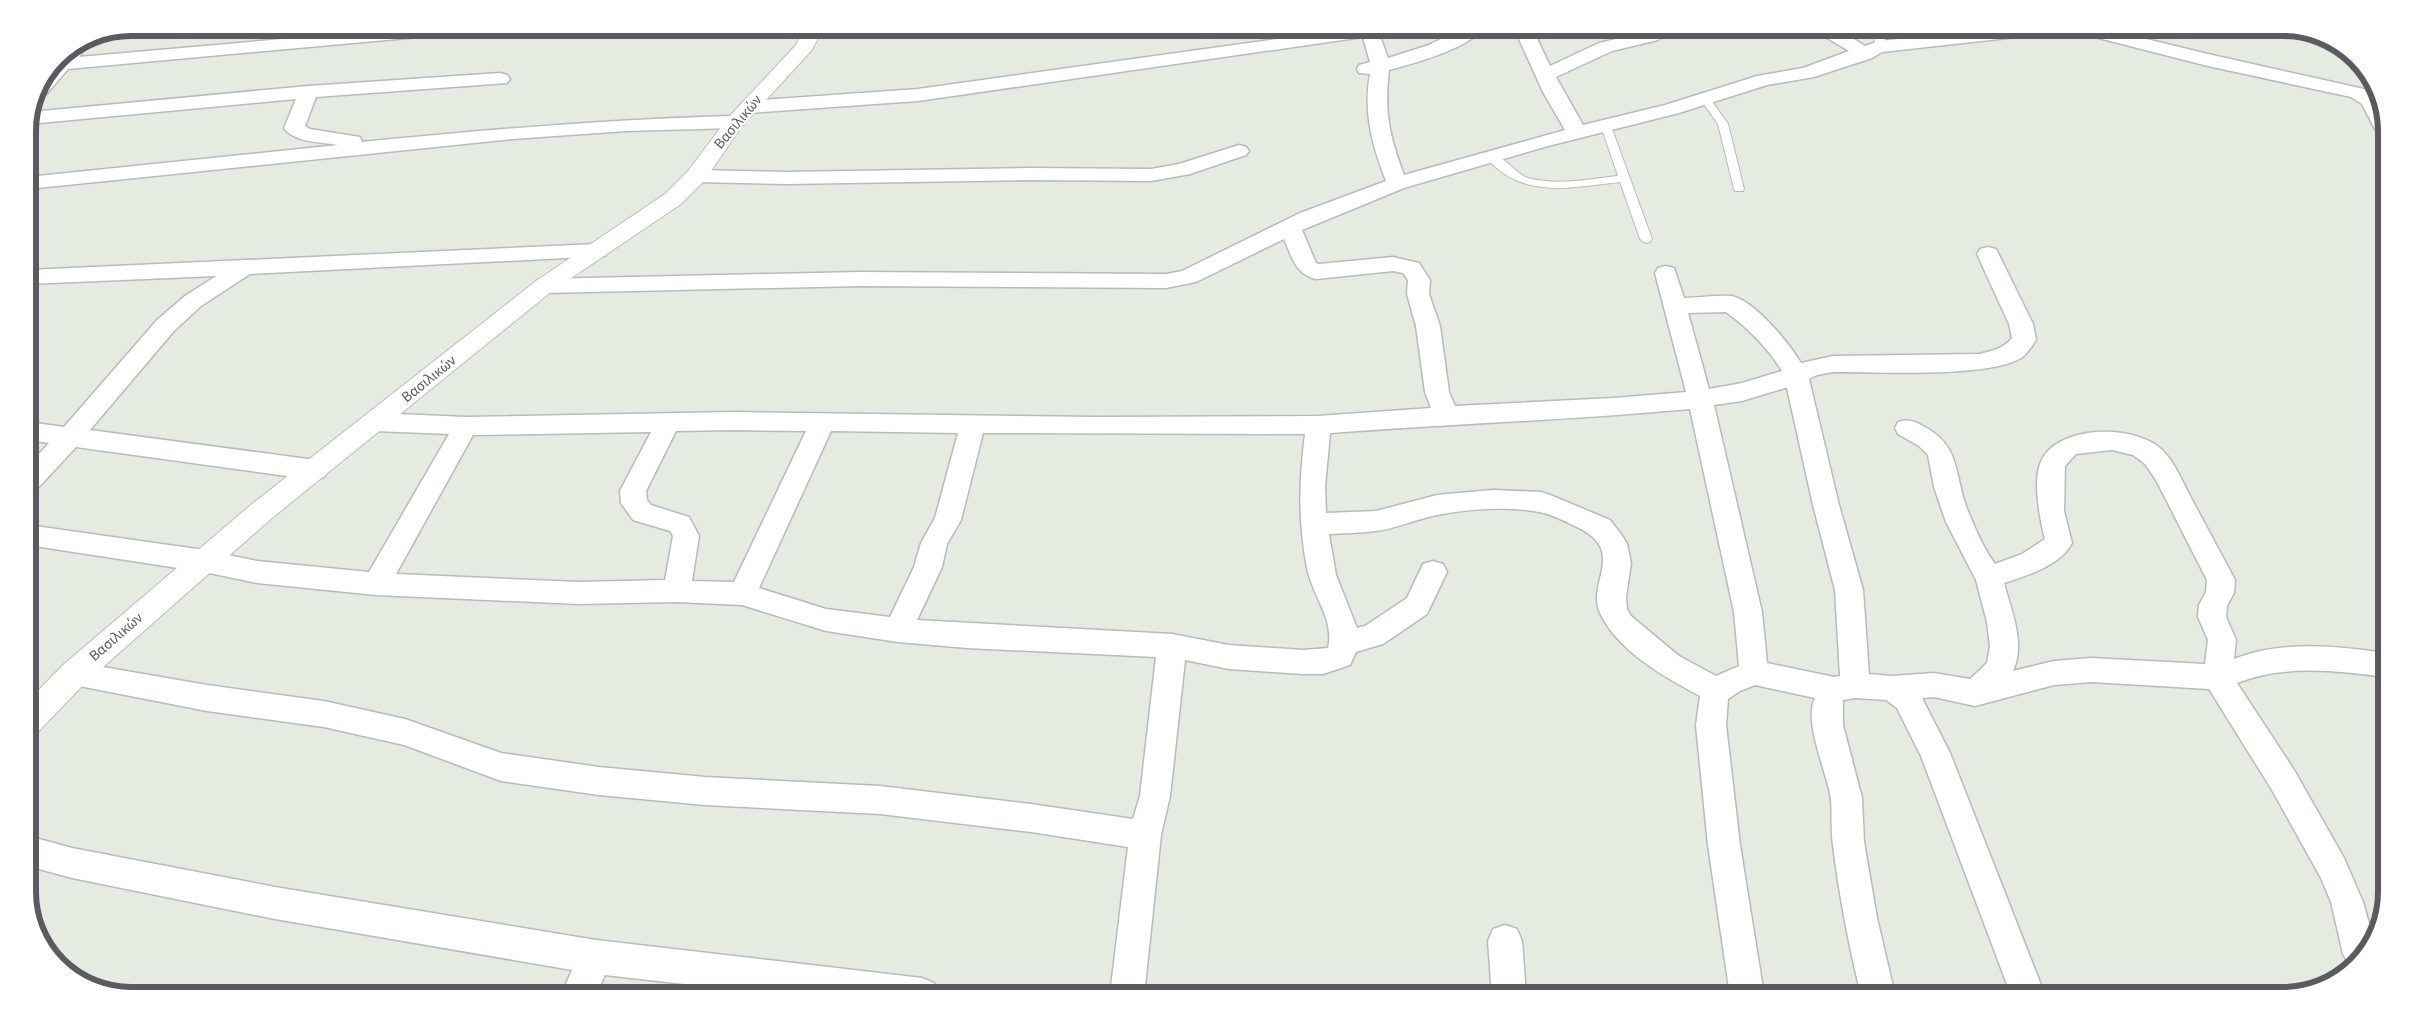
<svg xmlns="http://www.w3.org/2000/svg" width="2414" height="1023" viewBox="0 0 2414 1023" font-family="'Source Sans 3',sans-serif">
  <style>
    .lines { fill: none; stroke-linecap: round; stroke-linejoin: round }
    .lane-casing { stroke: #bbb8bf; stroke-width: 2 }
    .street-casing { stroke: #bbb8bf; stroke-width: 3 }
    .secondary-casing { stroke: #bfbbc3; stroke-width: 2 }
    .lane { fill: #fff; fill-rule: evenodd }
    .street { fill: #fff; fill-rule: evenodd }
    .secondary { fill: #fff; fill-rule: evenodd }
    .labels { text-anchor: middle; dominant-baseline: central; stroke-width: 4.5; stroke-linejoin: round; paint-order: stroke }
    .street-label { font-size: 15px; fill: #5c5961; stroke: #fff }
    .rim { fill: none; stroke: #5c5961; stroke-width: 6 }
  </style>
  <rect width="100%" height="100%" fill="#e5ebe0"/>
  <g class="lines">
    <defs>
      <g id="lane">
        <path d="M1876,28H1886L1884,47L1879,50L1874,47Z"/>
        <path d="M1705,96L1709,97L1728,124L1744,189L1743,191H1735L1734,189L1718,124L1700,99Z"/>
        <path d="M1606,123L1611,126L1652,239L1650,242L1646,243L1640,239L1620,182C1573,187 1522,200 1487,158L1488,156C1503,152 1515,174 1528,178C1557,186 1589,179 1618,176L1601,126Z"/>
      </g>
      <g id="street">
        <path d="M408,28H472L469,32L463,33L68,69L42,99L33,100C39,78 57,58 76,46L81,47L83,51L79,57Z"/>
        <path d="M1356,28H1377L1388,58L1429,45L1462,28H1483C1470,48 1412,64 1389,70C1384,112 1389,135 1404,175L1565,130L1543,92L1514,28H1532L1550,66L1599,43L1646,32L1651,28H1671L1658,40L1612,51L1556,77L1583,125L1665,105L1757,76L1803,68L1849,51L1817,32L1814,28H1836L1865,46L1879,41L2008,28H2041L2038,32L2008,38L1882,52L1872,58L1814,77L1767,85L1679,113L1548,146L1404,188L1302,230L1316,263L1319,264L1393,257L1419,263L1430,280L1429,294L1440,326L1449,392L1455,406L1614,398L1686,392L1655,273L1658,268L1666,266L1674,268L1684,298C1699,298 1716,295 1731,296C1753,299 1790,344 1801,363L1833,356L1979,354C1992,351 2003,349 2012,338L2009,324L1977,254L1980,249L1988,247L1996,249L2033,324L2036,340C2032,346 2027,354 2021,358C1988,378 1876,372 1833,372L1817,375L1809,379L1839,505L1863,590L1869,674L1892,676L1934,673L1970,679L1987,663L1990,646L1987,622L1976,580L1946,522L1934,487L1928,455L1919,446L1898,434L1895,428L1898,422C1908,419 1914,421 1923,426C1960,445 1954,471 1966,506C1974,526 1982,546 1995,564L2022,554L2045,539C2040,521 2033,482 2040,464C2054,424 2137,423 2163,451C2175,463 2182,481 2190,496C2205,524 2220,552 2235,580L2234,593L2227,606L2226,617L2236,640L2234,659C2283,640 2336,646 2386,653V677C2336,671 2285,664 2237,683L2294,770L2344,858L2363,902L2373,938L2350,966L2343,954L2331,902L2321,878L2272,790L2209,689L2091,682L2054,685L1975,706L1934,697L1922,698L1950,753L2045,995H2011L1921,756L1897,708L1886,700L1855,698L1843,700V725L1862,798L1864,842L1877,918L1895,995H1861C1849,946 1839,895 1833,845C1831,829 1832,814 1831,799C1827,772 1803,722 1815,698L1755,685L1740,691L1728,699L1726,725L1740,845L1764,995H1730L1708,845L1696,725L1700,696C1664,677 1618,651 1600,613C1586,581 1628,552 1577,527C1566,522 1552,514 1539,512C1507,506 1468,509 1437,515C1416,519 1396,529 1375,531C1360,533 1344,533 1329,534L1336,575L1357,628L1365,626L1407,598L1423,564L1433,561L1443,564L1447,572L1427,614L1383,644L1356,652L1350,665L1323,674H1303L1229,669L1185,660L1170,796L1161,835L1144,995H1110L1128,847L1031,832L880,814L705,805L599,795L501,781L404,745L324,727L207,711L64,683L60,674L64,665L74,662L207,685L324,701L405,719L501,753L599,767L705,777L880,786L1031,804L1133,819L1140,796L1156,657L967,648L898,642L826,631L742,605L677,602L579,604L376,595L257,583L204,572L28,545V525L204,550L257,561L369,572L449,434L375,431L366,428L363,422L366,416L375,413L466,417L734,412L1096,417L1318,416L1431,408L1425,392L1416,326L1407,294L1408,280L1403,273L1393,271L1316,279C1295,274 1292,257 1284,239L1196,282L1166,288L859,286L544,293L536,291L533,286L536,281L544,279L859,272L1166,274L1182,271L1300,213L1386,181C1372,145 1363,112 1370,74L1359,73L1357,69L1359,65L1370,62L1363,37L918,101L749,113L742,111L739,107L742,103L749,101L918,89ZM1726,312C1747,327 1769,349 1782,371L1742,383L1709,389L1688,313ZM1785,388H1787L1813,505L1835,590L1840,676L1834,677L1767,663L1762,612L1714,405L1742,401ZM1690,409L1734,612L1739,666L1716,676L1679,656L1631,616L1627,609L1626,597L1631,563L1627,544L1623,537L1610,520L1550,495L1541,492L1493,490L1437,495L1376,511L1326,513L1325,487L1330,433C1450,424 1570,420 1690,409ZM734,430L806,431L734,582L692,581L699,536L689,517L651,505L647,500L646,491L676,431ZM831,431L958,433L935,518L921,543L914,567L890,617L826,609L759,588ZM651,432L620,491L621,503L633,520L670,531L673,536L665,580L579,582L396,574L473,435ZM983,433L1305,434C1299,482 1298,521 1307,568C1312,595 1335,620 1328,648L1303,650L1229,645L1172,634L917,620L942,567L947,544L961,520ZM2112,450L2133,455L2145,464L2156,480L2207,580L2206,592L2199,605L2198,617L2208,640L2205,664L2091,658L2054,661L2013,671C2026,642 2011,611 2004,583C2028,575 2060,566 2072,543L2064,511L2065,466L2076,454Z"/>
        <path d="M2072,28H2101L2208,54L2364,89C2383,100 2386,117 2386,139L2379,137L2362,104L2351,97L2208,66L2075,32Z"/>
        <path d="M500,73L507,75L510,79L507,83L316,97L305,126L310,129L360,137L362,142C486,130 610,119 735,116L742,118L745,122L742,126L735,128L626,131L513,139L28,189V177L338,145C322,142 295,143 284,128L296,99L29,124L31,112L308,86Z"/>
        <path d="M1239,145L1246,147L1249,151L1246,155L1190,174L1151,181L1028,180L787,184L696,182L689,180L686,176L689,172L696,170L787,172L1028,168L1151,169L1179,164Z"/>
        <path d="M597,244L605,246L608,251L605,256L250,274L201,306L173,332L90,430L315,460L324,463L328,470L324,477L315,480L76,447L37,489L28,492V466L49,443L28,440V422L64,427L157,320L185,296L216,276L28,284V270Z"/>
        <path d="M28,836L72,848L275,887L596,940L922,978L934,983L939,995H781L605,975L596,995H561L572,970L275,919L72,878L28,866Z"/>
        <path d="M1505,925L1517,929L1522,941L1526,995H1492L1488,941L1493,929Z"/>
      </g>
      <path id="secondary" d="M804,28H824L811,51L742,126L704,181L681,204L552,291L272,518L85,683L39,731L28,734V701L63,665L252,504L536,281L665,194L688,171L728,118L796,45Z"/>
    </defs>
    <use href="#lane" class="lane-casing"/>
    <use href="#street" class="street-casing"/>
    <use href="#secondary" class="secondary-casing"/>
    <use href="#lane" class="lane"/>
    <use href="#street" class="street"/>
    <use href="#secondary" class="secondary"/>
  </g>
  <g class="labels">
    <g class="street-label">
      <text transform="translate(738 122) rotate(-50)">Βασιλικών</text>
      <text transform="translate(429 379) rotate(-39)">Βασιλικών</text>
      <text transform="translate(116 637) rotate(-41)">Βασιλικών</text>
    </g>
  </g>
  <path d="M0 0H2414V1023H0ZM131 36H2283A95 95 0 0 1 2378 131V892A95 95 0 0 1 2283 987H131A95 95 0 0 1 36 892V131A95 95 0 0 1 131 36Z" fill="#fff" fill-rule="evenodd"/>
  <path class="rim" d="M131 36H2283A95 95 0 0 1 2378 131V892A95 95 0 0 1 2283 987H131A95 95 0 0 1 36 892V131A95 95 0 0 1 131 36Z"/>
</svg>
